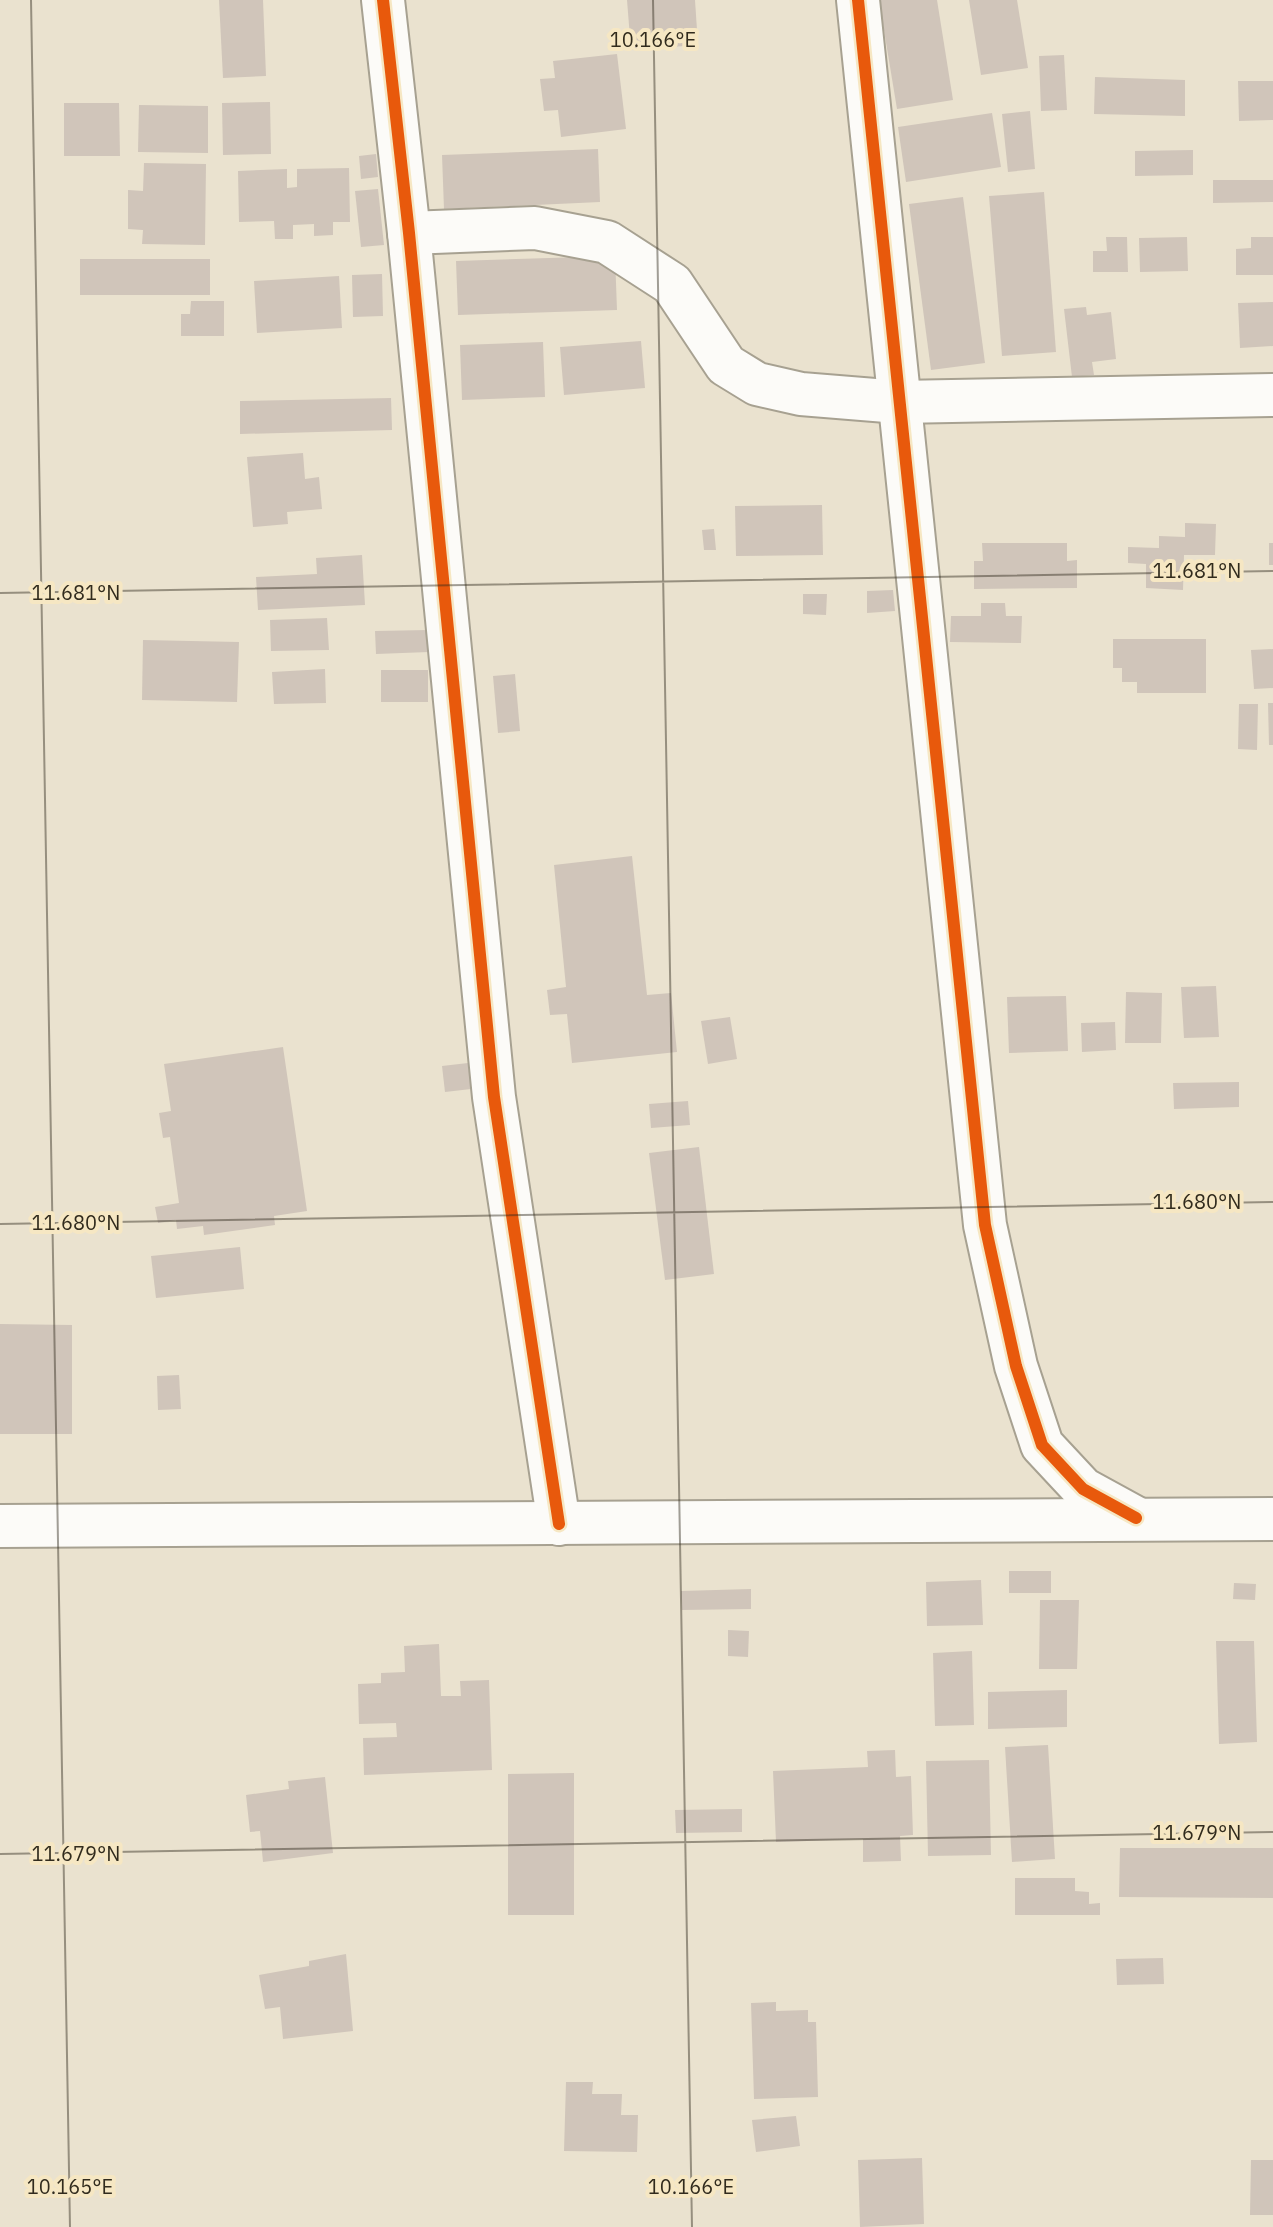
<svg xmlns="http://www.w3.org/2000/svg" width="1273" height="2227" viewBox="0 0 1273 2227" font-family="'IBM Plex Sans',sans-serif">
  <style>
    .building { fill: #d0c5ba }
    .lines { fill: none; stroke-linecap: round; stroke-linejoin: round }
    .minor-casing { stroke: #a7a191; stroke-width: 46 }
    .minor { stroke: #fcfbf8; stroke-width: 42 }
    .cycleway-casing { stroke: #f6e7c3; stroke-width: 17 }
    .cycleway { stroke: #e8590c; stroke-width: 12 }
    .ticks { fill: none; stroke: #312b1d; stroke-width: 2; stroke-opacity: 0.45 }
    .ticks-label { font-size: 20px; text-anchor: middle; fill: #312b1d; stroke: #f6e7c3; stroke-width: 8; stroke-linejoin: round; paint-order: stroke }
  </style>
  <rect width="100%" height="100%" fill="#eae2cf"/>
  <g class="building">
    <path d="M219,0H263L266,76L223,78Z"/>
    <path d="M627,0H695L698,45L631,50Z"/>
    <path d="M879,0H937L953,100L897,109Z"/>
    <path d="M969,0H1017L1028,68L981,75Z"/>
    <path d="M617,54L626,129L561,137L558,110L544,111L540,79L555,78L553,61Z"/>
    <path d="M1064,55L1067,110L1041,111L1039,56Z"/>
    <path d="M1095,77L1185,80V116L1094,114Z"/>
    <path d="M1238,81H1273V120L1239,121Z"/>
    <path d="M270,102L271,154L223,155L222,103Z"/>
    <path d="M64,103H119L120,156H64Z"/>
    <path d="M139,105L208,106V153L138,152Z"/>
    <path d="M1030,111L1035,169L1008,172L1002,114Z"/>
    <path d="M992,113L1001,167L906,182L898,127Z"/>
    <path d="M598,149L600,202L444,209L442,155Z"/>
    <path d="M1193,150V175L1135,176V151Z"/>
    <path d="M376,154L378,177L361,179L359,156Z"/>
    <path d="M144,163L206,164L205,245L142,244L143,230L128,229V190L143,191Z"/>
    <path d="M349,168L350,222H333V235L314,236V224L293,225V239H275L274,221L239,222L238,171L287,169V188L297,187V169Z"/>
    <path d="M1213,180H1273V202L1213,203Z"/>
    <path d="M378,189L384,245L361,247L355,191Z"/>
    <path d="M1044,192L1056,352L1002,356L989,196Z"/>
    <path d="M963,197L985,363L931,370L909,204Z"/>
    <path d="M1106,237H1127L1128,272H1093V251H1107Z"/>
    <path d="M1187,237L1188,271L1140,272L1139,238Z"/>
    <path d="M1251,237H1273V275H1236V249L1251,248Z"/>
    <path d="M615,256L617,310L458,315L456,261Z"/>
    <rect x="80" y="259" width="130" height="36"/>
    <path d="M382,274L383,316L353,317L352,275Z"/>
    <path d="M339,276L342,328L257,333L254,281Z"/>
    <path d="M191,301H224V336H181V314H190Z"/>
    <path d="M1273,302V346L1240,348L1238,303Z"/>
    <path d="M1086,307L1087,315L1111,312L1116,359L1092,362L1094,375L1072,377L1064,309Z"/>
    <path d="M641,341L645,388L564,395L560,347Z"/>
    <path d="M543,342L545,397L462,400L460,345Z"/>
    <path d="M391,398L392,430L240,434V401Z"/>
    <path d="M303,453L305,479L319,477L322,509L287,512L288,524L253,527L247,457Z"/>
    <path d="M822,505L823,555L736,556L735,506Z"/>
    <path d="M1185,523L1216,524L1215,555H1184L1183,590L1146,588V564L1128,563V547L1159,548V536L1185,537Z"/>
    <path d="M714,529L716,550H704L702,530Z"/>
    <path d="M982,543H1067V561L1077,560V588L974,589V561H983Z"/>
    <rect x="1269" y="543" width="4" height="22"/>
    <path d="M362,555L365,605L258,610L256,577L317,574L316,558Z"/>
    <path d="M893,590L895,611L867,613V591Z"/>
    <path d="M803,594H827L826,615L803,614Z"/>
    <path d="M981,603H1005L1006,616H1022L1021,643L950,642L951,616H981Z"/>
    <path d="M327,618L329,650L271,651L270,620Z"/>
    <path d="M428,630L429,652L376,654L375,631Z"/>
    <path d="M1113,639H1206V693H1137V682H1122V668H1113Z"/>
    <path d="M143,640L239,642L237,702L142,700Z"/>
    <path d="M1273,649V688L1254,689L1251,650Z"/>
    <path d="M325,669L326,703L274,704L272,672Z"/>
    <rect x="381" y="670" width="47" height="32"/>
    <path d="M515,674L520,731L498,733L493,676Z"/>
    <path d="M1268,703H1273V745H1269Z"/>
    <path d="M1239,704H1258L1257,750L1238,749Z"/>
    <path d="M632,856L647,995L671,993L677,1052L572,1063L567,1014L550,1015L547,990L566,987L554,865Z"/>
    <path d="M1216,986L1219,1037L1184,1038L1181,987Z"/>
    <path d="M1126,992L1162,993L1161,1043H1125Z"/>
    <path d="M1066,996L1068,1051L1009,1053L1007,997Z"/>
    <path d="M730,1017L737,1059L708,1064L701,1021Z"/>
    <path d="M1115,1022L1116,1050L1082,1052L1081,1023Z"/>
    <path d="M283,1047L307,1211L274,1216L275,1225L204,1235L203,1226L177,1229L176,1220L158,1223L155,1207L179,1203L170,1137L163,1138L159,1113L171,1111L164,1064Z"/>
    <path d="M468,1063L471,1089L445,1092L442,1066Z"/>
    <path d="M1239,1082V1107L1174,1109L1173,1083Z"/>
    <path d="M688,1101L690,1125L651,1128L649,1104Z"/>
    <path d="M699,1147L714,1274L665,1280L649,1153Z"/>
    <path d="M240,1247L244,1289L156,1298L151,1256Z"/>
    <path d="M0,1324L72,1325V1434H0Z"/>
    <path d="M179,1375L181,1409L158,1410L157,1376Z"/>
    <rect x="1009" y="1571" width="42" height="22"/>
    <path d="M981,1580L983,1625L927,1626L926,1582Z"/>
    <path d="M1234,1583L1256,1584L1255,1600L1233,1599Z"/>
    <path d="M751,1589V1609L682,1610L681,1591Z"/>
    <path d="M1040,1600H1079L1077,1669H1039Z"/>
    <path d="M728,1630L749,1631L748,1657L728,1656Z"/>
    <path d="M1216,1641H1254L1257,1742L1219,1744Z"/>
    <path d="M439,1644L441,1696H461L460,1681L489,1680L492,1770L364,1775L363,1738L397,1737L396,1723L359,1724L358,1684L381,1683V1673L405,1672L404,1646Z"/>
    <path d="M972,1651L974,1725L935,1726L933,1653Z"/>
    <path d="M1067,1690V1727L988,1729V1692Z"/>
    <path d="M1048,1745L1055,1859L1012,1862L1005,1747Z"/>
    <path d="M895,1750L896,1777L911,1776L913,1835L900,1836L901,1861L863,1862V1839L776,1842L773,1771L868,1767L867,1751Z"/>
    <path d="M989,1760L991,1855L928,1856L926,1761Z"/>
    <path d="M574,1773V1915H508V1774Z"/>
    <path d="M325,1777L333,1853L263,1862L260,1831L250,1832L246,1795L289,1789L288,1781Z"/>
    <path d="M742,1809V1832L676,1833L675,1810Z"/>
    <path d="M1120,1848H1273V1898L1119,1897Z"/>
    <path d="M1015,1878H1075V1891L1089,1892V1904L1100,1903V1915H1015Z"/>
    <path d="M346,1954L353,2031L283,2039L280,2007L265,2009L259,1975L309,1966V1961Z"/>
    <path d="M1163,1958L1164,1984L1117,1985L1116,1959Z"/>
    <path d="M776,2002V2011L808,2010V2022H816L818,2097L754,2099L751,2003Z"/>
    <path d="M566,2082H593L592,2094H622L621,2115H638L637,2152L564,2151Z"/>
    <path d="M796,2116L800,2146L756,2152L752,2120Z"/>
    <path d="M922,2158L924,2224L860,2227L858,2160Z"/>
    <path d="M1251,2160H1273V2215H1250Z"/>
  </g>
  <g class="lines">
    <defs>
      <g id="minor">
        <path d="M383,0L409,233L494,1097L559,1524"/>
        <path d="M858,0L985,1225L1016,1366L1042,1445L1083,1489L1136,1518"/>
        <path d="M409,233L535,228L607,242L672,284L726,365L757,384L801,394L899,402L1273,395"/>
        <path d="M0,1526L1273,1519"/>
      </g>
    </defs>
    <use href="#minor" class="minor-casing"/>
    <use href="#minor" class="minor"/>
    <defs>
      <g id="cycleway">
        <path d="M383,0L409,233L494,1097L559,1524"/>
        <path d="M858,0L985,1225L1016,1366L1042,1445L1083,1489L1136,1518"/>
      </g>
    </defs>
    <use href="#cycleway" class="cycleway-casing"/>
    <use href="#cycleway" class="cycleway"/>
  </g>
  <path class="ticks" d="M31,0L70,2227M653,0L692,2227M0,593L1273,571M0,1224L1273,1202M0,1854L1273,1832"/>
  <g class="ticks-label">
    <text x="653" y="47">10.166°E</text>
    <text x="1197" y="578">11.681°N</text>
    <text x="76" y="600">11.681°N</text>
    <text x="1197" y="1209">11.680°N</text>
    <text x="76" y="1230">11.680°N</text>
    <text x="1197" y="1840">11.679°N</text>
    <text x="76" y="1861">11.679°N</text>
    <text x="70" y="2194">10.165°E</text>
    <text x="691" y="2194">10.166°E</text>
  </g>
</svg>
